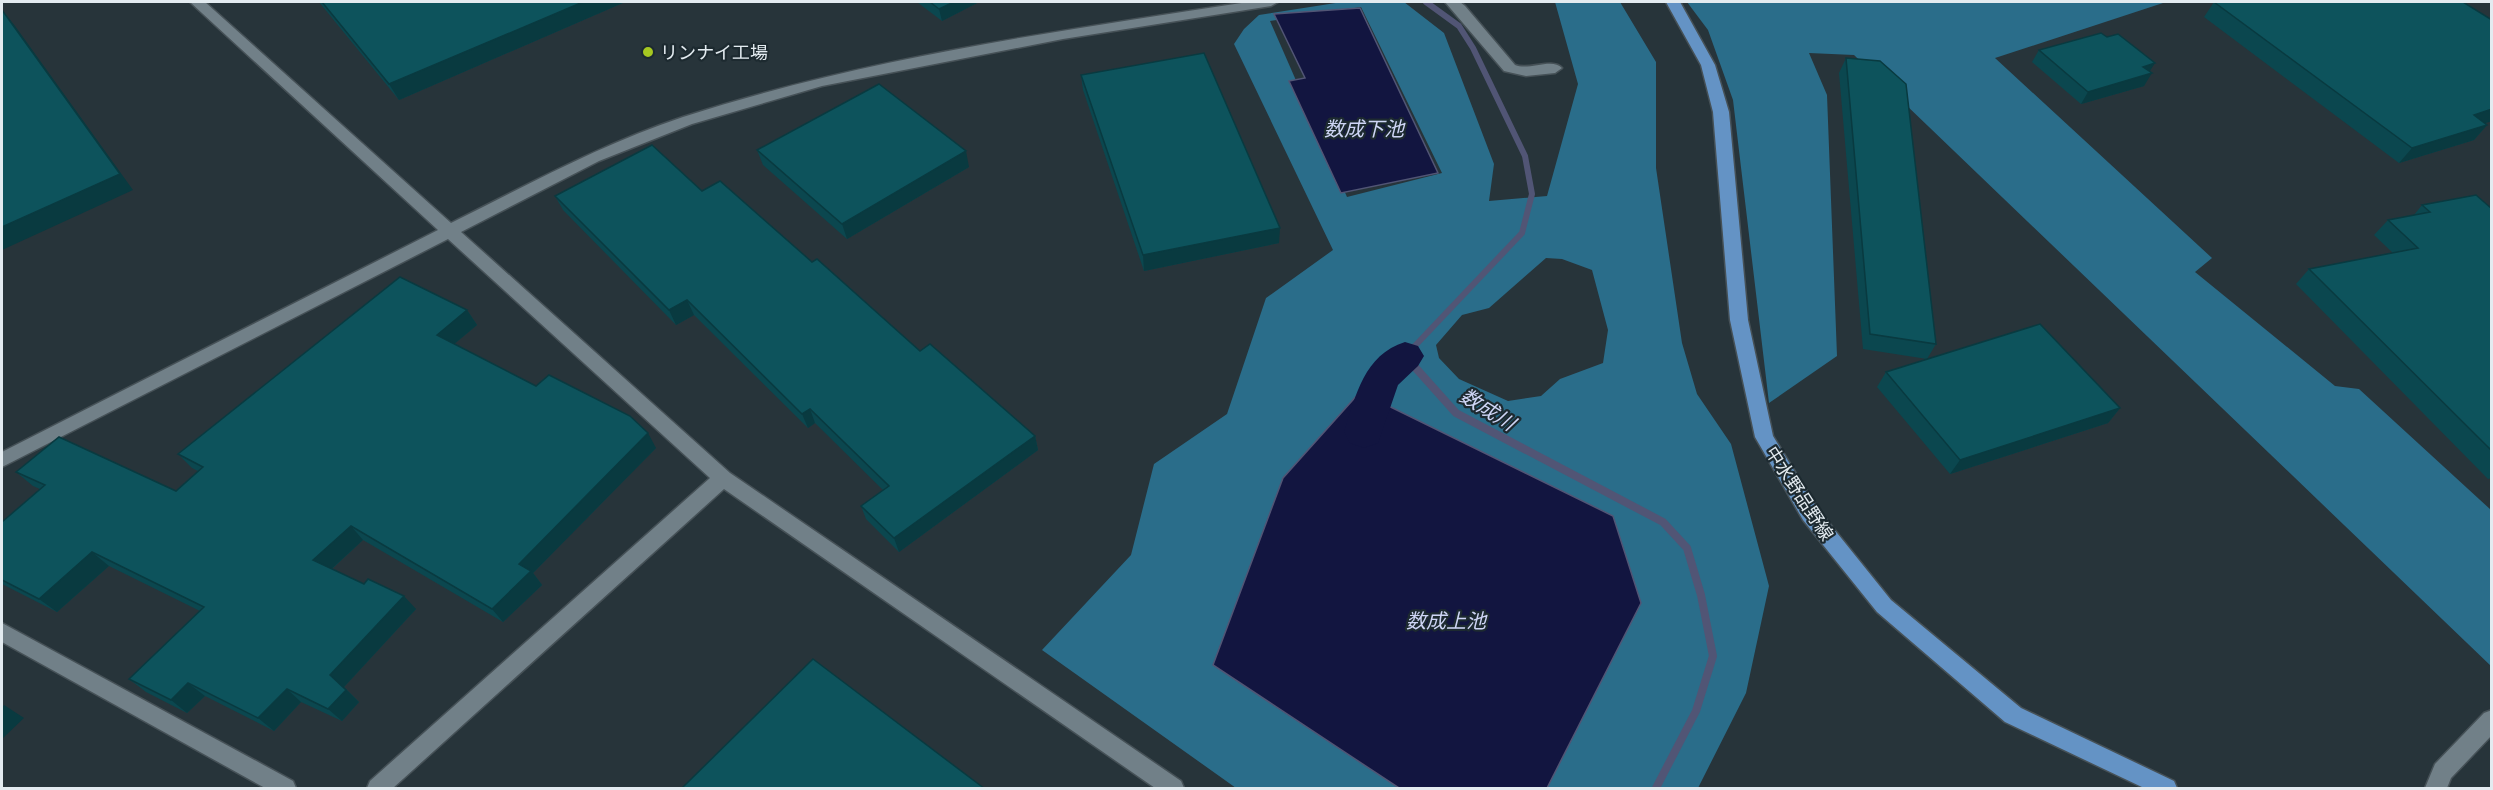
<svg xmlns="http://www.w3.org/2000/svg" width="2493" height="790" viewBox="0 0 2493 790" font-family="Ubuntu,'Noto Sans JP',sans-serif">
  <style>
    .forest { fill: #2a6d8a; fill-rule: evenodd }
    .water { fill: #121540; stroke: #515575; stroke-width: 1.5 }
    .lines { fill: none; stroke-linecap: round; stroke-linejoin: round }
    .stream-far1 { stroke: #515575; stroke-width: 6 }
    .stream { stroke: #515575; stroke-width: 8 }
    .river { fill: #121540; fill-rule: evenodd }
    .minor-casing { stroke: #465157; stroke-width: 3 }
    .major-casing { stroke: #465157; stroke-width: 3 }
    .minor { fill: #718088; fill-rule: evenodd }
    .major { fill: #6493c5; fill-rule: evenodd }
    .wall { fill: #0b474f }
    .shaded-wall { fill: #093a40 }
    .building { fill: #0d535c; stroke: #093a40; stroke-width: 1.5 }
    .poi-dot { fill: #a6c821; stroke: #1d2a30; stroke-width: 2 }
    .labels { text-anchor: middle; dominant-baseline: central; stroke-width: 4.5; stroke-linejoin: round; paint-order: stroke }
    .poi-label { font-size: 18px; fill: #e3ebf0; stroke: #1d2a30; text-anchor: start }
    .street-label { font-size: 18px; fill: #e3ebf0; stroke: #1d2a30 }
    .water-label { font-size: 20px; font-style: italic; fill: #ced5f5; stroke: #1d2a30 }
  </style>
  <rect width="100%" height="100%" fill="#27343a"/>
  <g class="forest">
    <path d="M1342,2H1404L1444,33L1494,164L1489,201L1547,196L1578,84L1555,2H1620L1656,62V168L1682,343L1697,394L1731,444L1769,586L1746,693L1698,788H1547L1640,603L1213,665L1399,788H1236L1042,650L1131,555L1154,464L1227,414L1266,298L1333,250L1234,44L1244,29L1259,15ZM1361,7L1442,173L1347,197L1270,21ZM1546,258L1562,259L1592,270L1608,330L1603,363L1560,379L1541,396L1508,401L1459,379L1439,358L1436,345L1462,315L1489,308Z"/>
    <path d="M1687,2H2166L1995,58L2212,258L2195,272L2335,386L2359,389L2491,510V666L1854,55L1809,53L1827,95L1837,356L1769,403L1733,100L1708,30Z"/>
  </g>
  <g class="water">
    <path d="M1360,8L1438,173L1341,193L1289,81L1305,78L1274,14Z"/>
    <path d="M1360,392L1613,516L1641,603L1547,788H1399L1213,665L1283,478Z"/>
  </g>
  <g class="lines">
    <path class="stream-far1" d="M1411,350L1522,233L1532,194L1525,156L1473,48L1459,26L1426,2"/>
    <path class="stream" d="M1412,348L1405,356L1456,413L1663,522L1687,548L1701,595L1713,656L1696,711L1656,788"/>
    <path class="river" d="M1405,342L1418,346L1424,356L1418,366L1398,385L1378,443L1364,448L1350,443L1344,432C1356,395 1364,355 1405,342Z"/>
    <defs>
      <g id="minor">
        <path d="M190,2H205L451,223C527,185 602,144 683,117C865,58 1058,31 1248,2H1278L1271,6L1063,39L822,86L692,124L599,161L461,232L730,473L1181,781L1184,788H1155L724,489L393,788H367L370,781L710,478L448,239L2,467V452L438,230Z"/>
        <path d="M1445,2H1460L1465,6L1515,65C1529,71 1552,57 1562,68L1555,73L1526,76L1504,71Z"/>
        <path d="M2,623L293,781L296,788H265L2,642Z"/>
        <path d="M2492,710V735L2451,778L2447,788H2425L2435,764L2484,713Z"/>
      </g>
      <path id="major" d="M1666,2H1680L1715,65L1729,112L1748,320L1773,436L1817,508L1891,600L2021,708L2174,781L2177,788H2144L2005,722L1877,612L1803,520L1755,437L1730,320L1713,112L1701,65Z"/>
    </defs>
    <use href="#minor" class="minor-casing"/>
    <use href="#major" class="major-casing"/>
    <use href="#minor" class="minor"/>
    <use href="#major" class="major"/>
  </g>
  <g class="wall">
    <path d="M319,2H625L399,100Z"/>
    <path d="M917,2H979L942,21Z"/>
    <path d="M2214,2L2492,20V121L2485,123L2487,125L2474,140L2399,163L2204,17Z"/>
    <path d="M2039,50L2150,72L2144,86L2081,104L2032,62Z"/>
    <path d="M1846,58L1936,344L1927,359L1863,349L1839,73Z"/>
    <path d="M1081,75L1279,243L1144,271L1083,90Z"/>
    <path d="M757,150L969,167L847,239L763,165Z"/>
    <path d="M702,191L812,262L920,351L1035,436L1038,450L899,552L866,519L861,506L883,490L815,423L808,428L694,315L676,325L563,210L555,196Z"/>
    <path d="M2422,205L2492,209V478L2488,479L2296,284L2309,269L2393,253L2374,235L2388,220L2414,215Z"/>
    <path d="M467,310L477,325L454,344L656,448L533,573L542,585L503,622L363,540L332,569L416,609L344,687L359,702L342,721L301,702L274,731L205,696L187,713L146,692L129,679L200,611L109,566L57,612L2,584V522L40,489L33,486L16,472L176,491L198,471L192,468L178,454Z"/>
    <path d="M1886,372L2120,408L2108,423L1950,474L1877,387Z"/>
  </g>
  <g class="shaded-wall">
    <path d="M583,2H625L399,100L389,84Z"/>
    <path d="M954,2H979L942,21L939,9Z"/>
    <path d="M2,10L15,26L133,190L2,250Z"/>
    <path d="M2155,63L2148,74L2152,73L2144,86L2081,104L2088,92L2143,67Z"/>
    <path d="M2492,109V121L2460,131L2474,115Z"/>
    <path d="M2487,125L2474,140L2399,163L2412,148Z"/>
    <path d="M966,151L969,167L847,239L842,224Z"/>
    <path d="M1280,228L1279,243L1144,271L1143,255Z"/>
    <path d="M687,300L694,315L676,325L669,310Z"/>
    <path d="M467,310L477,325L447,350L437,335Z"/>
    <path d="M2120,408L2108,423L1950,474L1960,460Z"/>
    <path d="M810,409L815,423L808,428L802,414Z"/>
    <path d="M648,433L656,448L533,573L542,585L503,622L492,609L519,564Z"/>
    <path d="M1035,436L1038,450L899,552L894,538Z"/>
    <path d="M351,526L363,540L326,574L313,560Z"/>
    <path d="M92,552L109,566L57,612L39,599Z"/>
    <path d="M404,596L416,609L344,687L359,702L342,721L328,709L330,675Z"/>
    <path d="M188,683L205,696L187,713L171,700Z"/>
    <path d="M287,689L301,702L274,731L258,718Z"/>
    <path d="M4,705L24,718L2,739V708Z"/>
  </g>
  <g class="building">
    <path d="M322,2H583L389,84Z"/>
    <path d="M930,2H954L939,9Z"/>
    <path d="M2214,2H2463L2492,20V109L2474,115L2487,125L2412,148Z"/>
    <path d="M2,10L120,174L2,227Z"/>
    <path d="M2101,33L2107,37L2118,34L2155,63L2143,67L2152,73L2088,92L2039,50Z"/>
    <path d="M1204,53L1280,228L1143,255L1081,75Z"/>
    <path d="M1846,58L1880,61L1906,84L1936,344L1870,334Z"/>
    <path d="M879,84L966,151L842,224L757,150Z"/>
    <path d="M652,145L702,191L720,181L812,262L817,259L920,351L930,344L1035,436L894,538L861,506L889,486L810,409L802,414L687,300L669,310L555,196Z"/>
    <path d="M2476,195L2492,209V451L2309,269L2418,248L2388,220L2430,212L2422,205Z"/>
    <path d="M400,277L467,310L437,335L536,386L549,375L630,416L648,433L519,564L531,571L492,609L351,526L313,560L364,584L368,579L404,596L330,675L346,690L328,709L287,689L258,718L188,683L171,700L129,679L204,607L92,552L39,599L2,580V522L45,485L16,472L59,437L176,491L203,467L178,454Z"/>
    <path d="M2040,324L2120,408L1960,460L1886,372Z"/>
    <path d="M813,659L985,789H681Z"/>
  </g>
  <circle class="poi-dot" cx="648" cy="52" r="6"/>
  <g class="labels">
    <g class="poi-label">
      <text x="660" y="52">リンナイ工場</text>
    </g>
    <g class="street-label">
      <text transform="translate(1800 493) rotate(57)">中水野品野線</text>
    </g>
    <g class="water-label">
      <text x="1364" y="128">数成下池</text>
      <text transform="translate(1488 409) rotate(32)">数成川</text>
      <text x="1446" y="620">数成上池</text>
    </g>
  </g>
  <rect width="2493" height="790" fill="none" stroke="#e3ebf0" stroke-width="6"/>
</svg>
